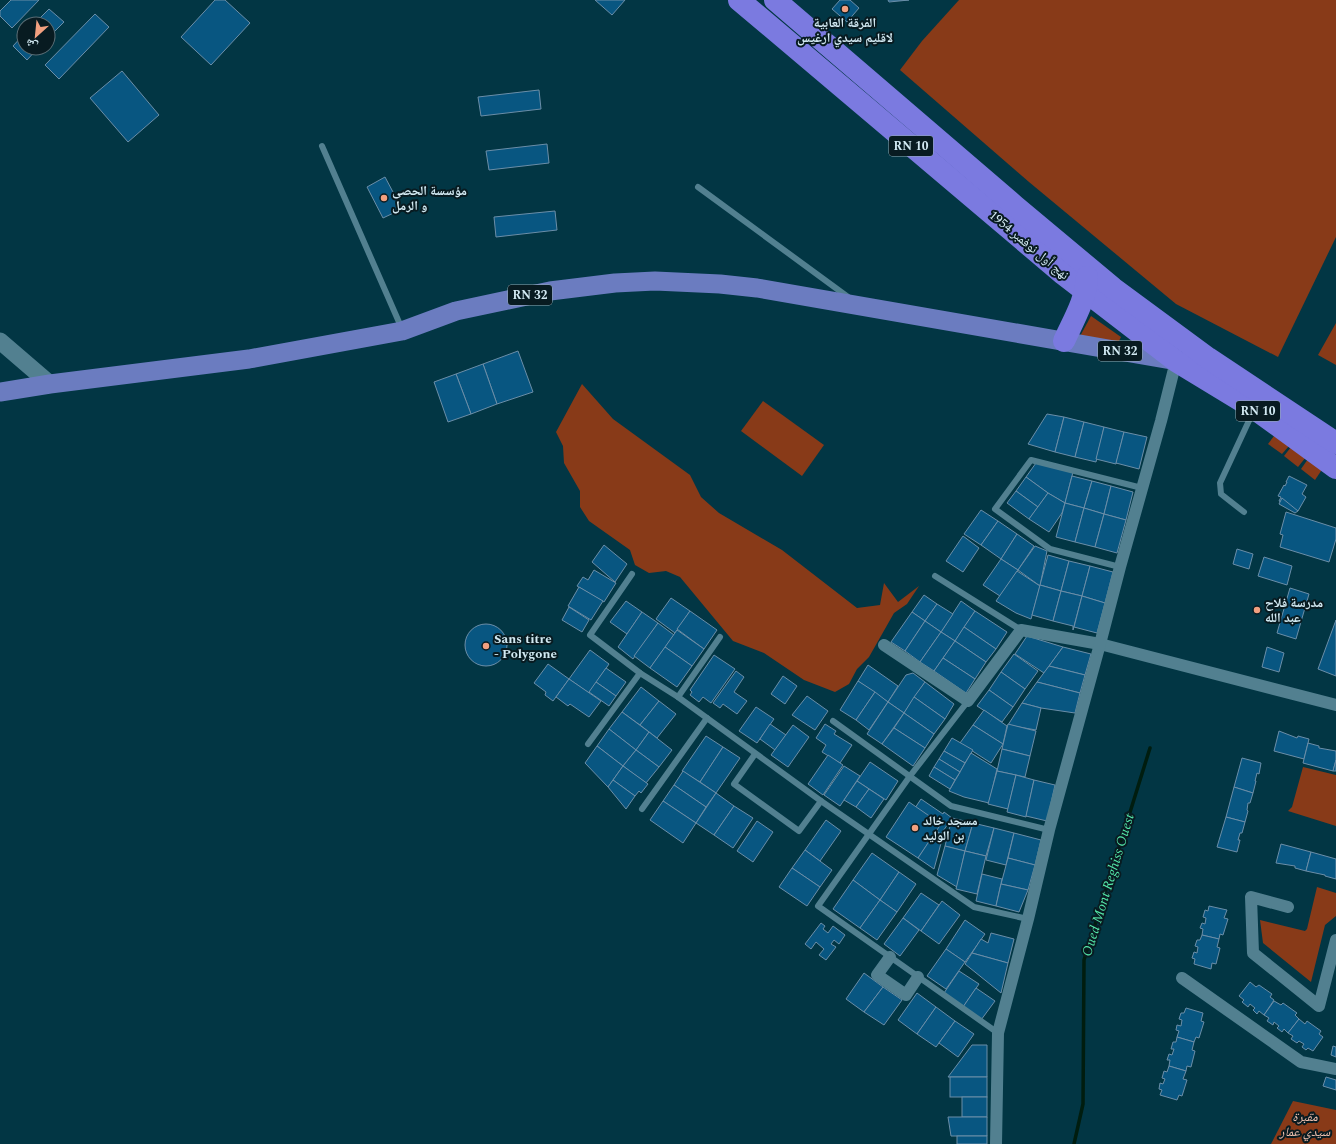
<svg xmlns="http://www.w3.org/2000/svg" width="1336" height="1144" viewBox="0 0 1336 1144" font-family="Spectral,'Noto Naskh Arabic',serif">
  <style>
    .green { fill: #883a18 }
    .lines { fill: none; stroke-linecap: round; stroke-linejoin: round }
    .stream { stroke: #001d0f; stroke-width: 3.5 }
    .building { fill: #085681; stroke: #6b8ea8 }
    .lane { stroke: #528090; stroke-width: 6 }
    .street { stroke: #528090; stroke-width: 12 }
    .secondary { stroke: #528090; stroke-width: 17 }
    .primary { stroke: #6b7cc0; stroke-width: 19 }
    .highway { stroke: #7b7ae0; stroke-width: 22 }
    .poi-dot { fill: #f2a080; stroke: #081b21; stroke-width: 1.5 }
    .labels { text-anchor: middle; dominant-baseline: central; stroke-width: 4; stroke-linejoin: round; paint-order: stroke }
    .shield { fill: #081b21; stroke: #95abb3; stroke-width: 1 }
    .shield-label { font-size: 12px; font-weight: bold; fill: #d2e9f2 }
    .poi-label { font-size: 13px; font-weight: bold; fill: #d2e9f2; stroke: #081b21; text-anchor: start }
    .street-label { font-size: 13px; fill: #d2e9f2; stroke: #081b21 }
    .park-label { font-size: 13px; font-style: italic; fill: #f1c1af; stroke: #081b21 }
    .water-label { font-size: 14px; font-style: italic; fill: #54e6a8; stroke: #081b21 }
  </style>
  <rect width="100%" height="100%" fill="#023644"/>
  <g class="green">
    <path d="M959,0H1336V237L1278,357L1176,304L1029,182L900,70L922,41Z"/>
    <path d="M1091,316L1121,337L1117,345L1079,338Z"/>
    <path d="M1336,323V365L1318,355Z"/>
    <path d="M582,384L613,419L690,475L701,497L719,513L782,550L857,608L880,605L884,583L898,602L919,586L907,604L894,613L869,657L857,669L849,684L835,692L804,680L764,653L733,641L680,577L666,571L649,573L635,565L630,550L589,521L580,507V491L564,463L563,446L556,432Z"/>
    <path d="M763,401L824,445L802,476L741,431Z"/>
    <path d="M1274,436L1289,446L1282,454L1268,444Z"/>
    <path d="M1291,447L1306,457L1298,467L1284,456Z"/>
    <path d="M1308,459L1323,468L1315,480L1301,469Z"/>
    <path d="M1303,767L1336,775V826L1288,811L1292,807Z"/>
    <path d="M1317,887L1336,893V916L1325,925L1311,982L1263,943L1260,920L1305,931L1307,929Z"/>
    <path d="M1293,1101L1336,1110V1144H1271Z"/>
  </g>
  <g class="lines">
    <path class="stream" d="M1074,1144L1083,1104L1084,960L1150,748"/>
  </g>
  <g class="building">
    <path d="M11,0H39L12,28L0,16V11Z"/>
    <path d="M215,0H225L250,23L211,65L181,37Z"/>
    <path d="M595,0H625L612,15Z"/>
    <path d="M840,0H850L859,8L847,22L832,9Z"/>
    <path d="M888,0H909L889,2Z"/>
    <path d="M49,9L64,22L48,38V24H34Z"/>
    <path d="M95,14L109,27L59,79L45,65Z"/>
    <path d="M24,34V48H38L27,60L13,46Z"/>
    <path d="M122,71L159,115L128,142L90,98Z"/>
    <path d="M539,90L541,109L481,116L478,97Z"/>
    <path d="M547,144L549,163L489,170L486,151Z"/>
    <path d="M385,177L402,209L383,218L367,187Z"/>
    <path d="M555,211L557,230L496,237L494,217Z"/>
    <path d="M518,351L533,392L497,404L483,364Z"/>
    <path d="M483,364L497,404L471,414L456,374Z"/>
    <path d="M456,374L471,414L448,422L434,382Z"/>
    <path d="M1047,414L1064,417L1055,452L1028,444Z"/>
    <path d="M1064,417L1084,422L1075,457L1055,452Z"/>
    <path d="M1084,422L1104,427L1096,462L1075,457Z"/>
    <path d="M1104,427L1124,432L1116,464L1096,459Z"/>
    <path d="M1124,432L1147,437L1139,469L1116,463Z"/>
    <path d="M1036,463L1073,472L1065,503L1048,493L1026,477Z"/>
    <path d="M1072,476L1092,481L1084,508L1065,503Z"/>
    <path d="M1289,476L1307,485L1302,494L1306,497L1298,511L1279,501L1281,497L1278,496L1284,485L1285,486L1287,482H1286Z"/>
    <path d="M1026,477L1048,493L1038,507L1016,491Z"/>
    <path d="M1092,481L1111,486L1104,514L1084,508Z"/>
    <path d="M1111,486L1133,492L1126,520L1104,514Z"/>
    <path d="M1016,491L1038,507L1029,519L1007,503Z"/>
    <path d="M1048,493L1065,503L1062,513L1049,532L1029,519Z"/>
    <path d="M1282,498L1298,511L1295,513L1279,504Z"/>
    <path d="M1065,503L1084,508L1075,542L1056,537Z"/>
    <path d="M1084,508L1104,514L1095,547L1075,542Z"/>
    <path d="M981,510L998,521L981,545L964,534Z"/>
    <path d="M1286,512L1336,528V539L1329,562L1280,547L1283,535L1280,534Z"/>
    <path d="M1104,514L1126,520L1117,553L1095,547Z"/>
    <path d="M998,521L1017,534L1001,559L981,545Z"/>
    <path d="M1017,534L1034,546L1018,570L1001,559Z"/>
    <path d="M963,536L979,548L963,572L946,561Z"/>
    <path d="M604,545L627,564L615,582L592,562Z"/>
    <path d="M1035,546L1047,551L1040,586L1018,570Z"/>
    <path d="M1237,549L1253,554L1249,569L1233,564Z"/>
    <path d="M1048,555L1069,561L1061,591L1040,585Z"/>
    <path d="M1264,557L1292,566L1287,585L1258,576Z"/>
    <path d="M1001,559L1018,570L1000,596L983,585Z"/>
    <path d="M1069,561L1090,566L1082,596L1061,591Z"/>
    <path d="M1090,566L1113,572L1105,603L1082,596Z"/>
    <path d="M594,570L616,583L604,602L577,586L583,577L588,580Z"/>
    <path d="M1017,571L1040,586L1031,619L1016,613L996,601Z"/>
    <path d="M1040,585L1061,591L1053,621L1032,615Z"/>
    <path d="M579,587L603,601L591,620L568,606Z"/>
    <path d="M1290,588L1309,594L1296,639L1277,633Z"/>
    <path d="M1061,591L1082,596L1073,630V626L1053,621Z"/>
    <path d="M924,595L937,604L925,621L912,612Z"/>
    <path d="M1082,596L1105,603L1097,633L1074,627Z"/>
    <path d="M671,598L690,611L675,633L656,619Z"/>
    <path d="M626,601L642,612L627,634L610,622Z"/>
    <path d="M961,601L975,611L955,641L941,632Z"/>
    <path d="M937,604L953,614L941,632L925,621Z"/>
    <path d="M569,607L589,620L582,632L562,620Z"/>
    <path d="M690,611L717,630L704,649L677,629Z"/>
    <path d="M975,611L1007,632L996,649L964,627Z"/>
    <path d="M642,612L658,623L633,659L618,647Z"/>
    <path d="M912,612L925,621L905,651L891,642Z"/>
    <path d="M1336,620V676L1318,669Z"/>
    <path d="M925,621L941,632L920,662L905,651Z"/>
    <path d="M658,623L674,635L650,668L634,656Z"/>
    <circle cx="486" cy="645" r="21"/>
    <path d="M964,627L996,649L986,662L955,641Z"/>
    <path d="M677,630L704,649L692,666L665,647Z"/>
    <path d="M941,632L955,641L934,671L920,662Z"/>
    <path d="M1027,636L1063,647L1044,673L1015,654Z"/>
    <path d="M955,641L986,662L975,679L943,658Z"/>
    <path d="M665,647L692,666L677,687L650,668Z"/>
    <path d="M1063,647L1091,654L1085,675L1049,666Z"/>
    <path d="M1267,647L1284,653L1279,672L1262,667Z"/>
    <path d="M590,650L609,664L589,693L569,679Z"/>
    <path d="M1014,654L1038,671L1025,689L1001,672Z"/>
    <path d="M714,655L735,669L711,703L703,697L699,702L690,695L692,692L690,690Z"/>
    <path d="M943,658L975,679L966,693L934,671Z"/>
    <path d="M548,664L569,679L553,701L545,695L546,692L534,683Z"/>
    <path d="M868,665L898,686L888,702L858,681Z"/>
    <path d="M1049,666L1085,675L1080,693L1037,682Z"/>
    <path d="M606,668L626,682L616,696L596,682Z"/>
    <path d="M736,671L744,677L734,692L747,701L737,714L723,704L720,708L713,703Z"/>
    <path d="M1001,672L1025,689L1013,707L989,690Z"/>
    <path d="M913,673L925,682L904,713L888,702L906,675Z"/>
    <path d="M783,676L797,686L785,704L771,694Z"/>
    <path d="M569,679L601,701L589,717L570,704L568,706L556,697Z"/>
    <path d="M858,681L875,692L856,720L840,710Z"/>
    <path d="M596,682L616,696L609,706L589,692Z"/>
    <path d="M925,682L954,704L945,719L914,697Z"/>
    <path d="M1037,682L1080,693L1075,713L1041,708L1022,703Z"/>
    <path d="M641,687L659,701L640,725L622,712Z"/>
    <path d="M989,690L1013,707L1002,722L977,706Z"/>
    <path d="M875,692L888,702L869,730L856,720Z"/>
    <path d="M807,696L828,711L815,730L792,715Z"/>
    <path d="M914,697L945,719L934,734L904,713Z"/>
    <path d="M659,701L676,714L657,738L640,725Z"/>
    <path d="M888,702L904,713L882,744L867,734Z"/>
    <path d="M1022,703L1041,708L1036,730L1008,725Z"/>
    <path d="M756,707L774,719L757,743L739,731Z"/>
    <path d="M984,710L1007,726L1003,744L973,725Z"/>
    <path d="M622,712L649,732L636,750L609,729Z"/>
    <path d="M904,713L934,734L925,748L894,728Z"/>
    <path d="M770,724L786,735L775,750L760,739Z"/>
    <path d="M825,724L836,731L834,734L852,745L840,763L822,752L826,745L816,738Z"/>
    <path d="M1008,724L1036,731L1030,756L1002,749Z"/>
    <path d="M793,725L809,737L788,767L771,755Z"/>
    <path d="M973,725L1003,744L991,763L960,743Z"/>
    <path d="M894,728L925,748L913,766L882,744Z"/>
    <path d="M609,729L636,750L623,766L597,746Z"/>
    <path d="M1279,731L1297,738L1298,736L1309,739L1304,759L1274,751Z"/>
    <path d="M649,732L672,750L659,767L636,750Z"/>
    <path d="M706,736L723,747L700,782L682,771Z"/>
    <path d="M952,738L973,750L965,763L944,751Z"/>
    <path d="M1308,743L1319,746V748L1336,751V760L1333,771L1303,763Z"/>
    <path d="M597,746L623,766L608,787L585,763Z"/>
    <path d="M723,747L740,758L716,793L700,782Z"/>
    <path d="M1002,749L1030,756L1025,777L997,771Z"/>
    <path d="M636,750L659,767L646,783L623,766Z"/>
    <path d="M944,751L965,763L960,772L939,759Z"/>
    <path d="M971,753L997,769L989,803L964,797L949,791Z"/>
    <path d="M828,755L843,765L823,795L808,784Z"/>
    <path d="M1242,758L1261,763L1259,774L1257,773L1255,781H1256L1253,793L1234,787Z"/>
    <path d="M939,759L960,772L955,780L934,767Z"/>
    <path d="M1336,760V771H1333Z"/>
    <path d="M870,762L898,781L886,800L857,781Z"/>
    <path d="M623,766L648,784L641,793L639,791L635,796L613,780Z"/>
    <path d="M844,766L860,776L840,806L824,795Z"/>
    <path d="M934,767L955,780L950,789L929,776Z"/>
    <path d="M683,771L716,793L706,807L674,785Z"/>
    <path d="M997,771L1016,775L1008,809L988,804Z"/>
    <path d="M1016,775L1034,780L1026,817L1007,812Z"/>
    <path d="M613,780L635,796L626,809L608,787Z"/>
    <path d="M1034,780L1055,785L1047,821L1026,816Z"/>
    <path d="M857,781L869,789L856,807L844,800Z"/>
    <path d="M674,785L706,807L696,823L663,801Z"/>
    <path d="M1234,787L1253,793L1250,803H1248L1247,810L1248,811L1245,822L1226,817Z"/>
    <path d="M869,789L884,799L871,818L856,807Z"/>
    <path d="M716,793L734,806L714,835L696,823Z"/>
    <path d="M921,799L943,814L944,812L952,818L941,834L911,814Z"/>
    <path d="M663,801L696,823L683,843L650,820Z"/>
    <path d="M909,802L941,824L918,858L886,837Z"/>
    <path d="M734,806L753,818L733,848L714,835Z"/>
    <path d="M1226,817L1245,822L1242,833H1240L1238,840H1240L1237,852L1217,847Z"/>
    <path d="M952,818L973,823L965,851L945,846Z"/>
    <path d="M826,820L841,831L820,861L805,850Z"/>
    <path d="M757,821L773,832L753,862L737,851Z"/>
    <path d="M973,823L994,828L986,856L965,851Z"/>
    <path d="M994,828L1014,833L1006,865L986,860Z"/>
    <path d="M936,831L943,836L934,869L918,858Z"/>
    <path d="M1014,833L1041,840L1035,865L1008,858Z"/>
    <path d="M1281,844L1311,852L1306,871L1295,868V866L1276,863Z"/>
    <path d="M945,846L965,851L957,887L937,875Z"/>
    <path d="M805,850L832,870L820,887L792,868Z"/>
    <path d="M965,851L986,856L977,894L956,889Z"/>
    <path d="M1311,852L1336,859V879L1325,876V875L1306,871Z"/>
    <path d="M872,853L899,872L880,900L853,880Z"/>
    <path d="M1008,858L1035,865L1028,890L1001,884Z"/>
    <path d="M792,868L820,887L807,906L779,887Z"/>
    <path d="M899,872L916,884L897,912L880,900Z"/>
    <path d="M982,874L1002,879L996,906L976,901Z"/>
    <path d="M853,880L880,900L860,928L833,909Z"/>
    <path d="M1001,884L1028,890L1019,912L996,906Z"/>
    <path d="M921,893L939,905L921,931L903,918Z"/>
    <path d="M880,900L897,912L877,940L860,928Z"/>
    <path d="M942,901L960,915L939,944L921,931Z"/>
    <path d="M1209,906L1227,910L1224,918L1228,919L1223,935L1220,934L1219,939L1202,935L1203,929L1200,928L1202,923L1205,924L1206,918L1203,917L1205,910L1208,911Z"/>
    <path d="M903,918L919,930L900,956L884,944Z"/>
    <path d="M965,920L985,934L965,962L946,949Z"/>
    <path d="M821,923L825,926L823,929L828,933L833,926L845,935L839,944L834,940L831,944L836,947L826,960L819,955L824,949L816,942L811,949L805,944Z"/>
    <path d="M991,933L1014,939L1008,963L972,953L981,939L988,943Z"/>
    <path d="M1202,935L1219,939L1217,947L1220,948L1216,964L1212,963L1211,969L1194,964L1195,959L1192,958L1194,952L1197,953L1198,947L1195,946L1197,940H1200Z"/>
    <path d="M946,949L965,962L946,989L927,976Z"/>
    <path d="M972,953L1008,963L1001,993L965,964Z"/>
    <path d="M959,971L979,984L963,1007L944,993Z"/>
    <path d="M864,973L883,987L864,1012L846,999Z"/>
    <path d="M1250,982L1256,987L1259,985L1272,994L1270,997L1274,1000L1264,1015L1259,1011L1257,1014L1253,1010L1255,1008L1250,1004L1248,1007L1242,1002L1244,1000L1239,996Z"/>
    <path d="M883,987L902,1000L884,1025L864,1012Z"/>
    <path d="M976,988L995,1001L981,1020L963,1007Z"/>
    <path d="M917,993L936,1007L917,1034L898,1020Z"/>
    <path d="M1274,1001L1281,1005L1283,1003L1297,1013L1295,1015L1299,1019L1288,1033L1284,1029L1282,1032L1277,1028L1279,1026L1274,1022L1273,1025L1267,1021L1269,1018L1264,1015Z"/>
    <path d="M936,1007L955,1021L936,1047L917,1034Z"/>
    <path d="M1186,1008L1203,1013L1201,1021L1204,1022L1199,1038L1196,1037L1194,1042L1177,1037L1179,1031L1176,1030L1177,1025L1181,1026L1182,1020L1179,1019L1181,1013H1184Z"/>
    <path d="M1299,1019L1305,1024L1307,1021L1321,1031L1319,1034L1323,1037L1313,1051L1308,1048L1306,1050L1302,1047L1304,1044L1299,1041L1297,1043L1291,1039L1293,1036L1288,1033Z"/>
    <path d="M955,1021L974,1034L958,1057L939,1043Z"/>
    <path d="M1177,1037L1194,1042L1192,1050L1195,1051L1191,1067L1187,1066L1186,1071L1169,1066L1170,1060H1167L1169,1054L1172,1055L1174,1049H1171L1173,1042H1176Z"/>
    <path d="M972,1045H987V1077H948Z"/>
    <path d="M1333,1046L1336,1047V1057L1331,1055Z"/>
    <path d="M1169,1066L1186,1071L1183,1079L1187,1080L1182,1096L1179,1095L1177,1100L1160,1095L1162,1090L1159,1089L1160,1083L1163,1084L1165,1079L1162,1078L1164,1071L1167,1072Z"/>
    <rect x="950" y="1077" width="37" height="20"/>
    <path d="M1326,1077L1336,1080V1090L1323,1086Z"/>
    <rect x="962" y="1097" width="25" height="20"/>
    <path d="M948,1117H987V1136H951Z"/>
    <rect x="957" y="1136" width="30" height="8"/>
  </g>
  <g class="lines">
    <g class="lane">
      <path d="M322,146L402,329"/>
      <path d="M698,187L848,297"/>
      <path d="M1244,512L1221,494L1220,483L1253,412"/>
      <path d="M1120,567L1050,549L995,509L1031,460L1142,488"/>
      <path d="M632,574L590,635L640,673L678,697L821,801L974,907L1028,919"/>
      <path d="M935,576L1021,630"/>
      <path d="M678,697L720,637"/>
      <path d="M968,701L910,776L818,906L998,1033"/>
      <path d="M833,721L951,806L1049,830"/>
      <path d="M588,744L640,673"/>
      <path d="M755,754L734,784L799,831L821,801"/>
      <path d="M642,809L707,718"/>
    </g>
    <g class="street">
      <path d="M884,645L968,701L1021,630L1100,644L1336,705"/>
      <path d="M1288,907L1251,897L1253,953L1319,1006L1336,940"/>
      <path d="M890,957L877,975L906,995L918,977"/>
      <path d="M1182,978L1301,1062L1336,1069"/>
      <path d="M996,1144L998,1033L1028,919L1049,830L1100,644L1120,567L1161,421L1176,361"/>
    </g>
    <path class="secondary" d="M0,341L50,384"/>
    <path class="primary" d="M0,392L50,384L249,359L402,331L456,311L550,291L615,283L655,281L720,284L757,288L1177,361"/>
    <g class="highway">
      <path d="M739,0L1063,274L1176,361L1255,409L1336,468"/>
      <path d="M775,0L1015,206L1113,288L1208,358L1336,443"/>
      <path d="M1064,341C1073,321 1086,300 1087,277"/>
    </g>
  </g>
  <g class="poi-dot">
    <circle cx="845" cy="9" r="4"/>
    <circle cx="384" cy="198" r="4"/>
    <circle cx="1257" cy="610" r="4"/>
    <circle cx="486" cy="646" r="4"/>
    <circle cx="915" cy="828" r="4"/>
  </g>
  <g class="labels">
    <g class="shield">
      <rect x="889" y="136" width="44" height="20" rx="3"/>
      <rect x="508" y="285" width="44" height="20" rx="3"/>
      <rect x="1098" y="341" width="44" height="20" rx="3"/>
      <rect x="1236" y="401" width="44" height="20" rx="3"/>
    </g>
    <g class="shield-label">
      <text x="911" y="146">RN 10</text>
      <text x="530" y="295">RN 32</text>
      <text x="1120" y="351">RN 32</text>
      <text x="1258" y="411">RN 10</text>
    </g>
    <g class="poi-label">
      <text x="845" y="23" text-anchor="middle">الفرقة الغابية<tspan x="845" dy="15">لاقليم سيدي ارغيس</tspan></text>
      <text x="392" y="191">مؤسسة الحصى<tspan x="392" dy="15">و الرمل</tspan></text>
      <text x="1265" y="603">مدرسة فلاح<tspan x="1265" dy="15">عبد الله</tspan></text>
      <text x="494" y="639">Sans titre<tspan x="494" dy="15">- Polygone</tspan></text>
      <text x="923" y="821">مسجد خالد<tspan x="923" dy="15">بن الوليد</tspan></text>
    </g>
    <g class="street-label">
      <text transform="translate(1029 245) rotate(40)">نهج أول نوفمبر 1954</text>
    </g>
    <g class="park-label">
      <text x="1305" y="1117">مقبرة<tspan x="1305" dy="15">سيدي عمار</tspan></text>
    </g>
    <g class="water-label">
      <text transform="translate(1108 885) rotate(-73)">Oued Mont Reghiss Ouest</text>
    </g>
  </g>
  <g transform="translate(36 36) rotate(207)"><circle r="19" fill="#081b21" stroke="#596d75"/>
  <path d="M0-3L7 15L0 10L-7 15Z" fill="#f2a080"/>
  <text y="-6" font-size="11" font-weight="bold" text-anchor="middle" fill="#d2e9f2">ش</text>
  </g>
</svg>
